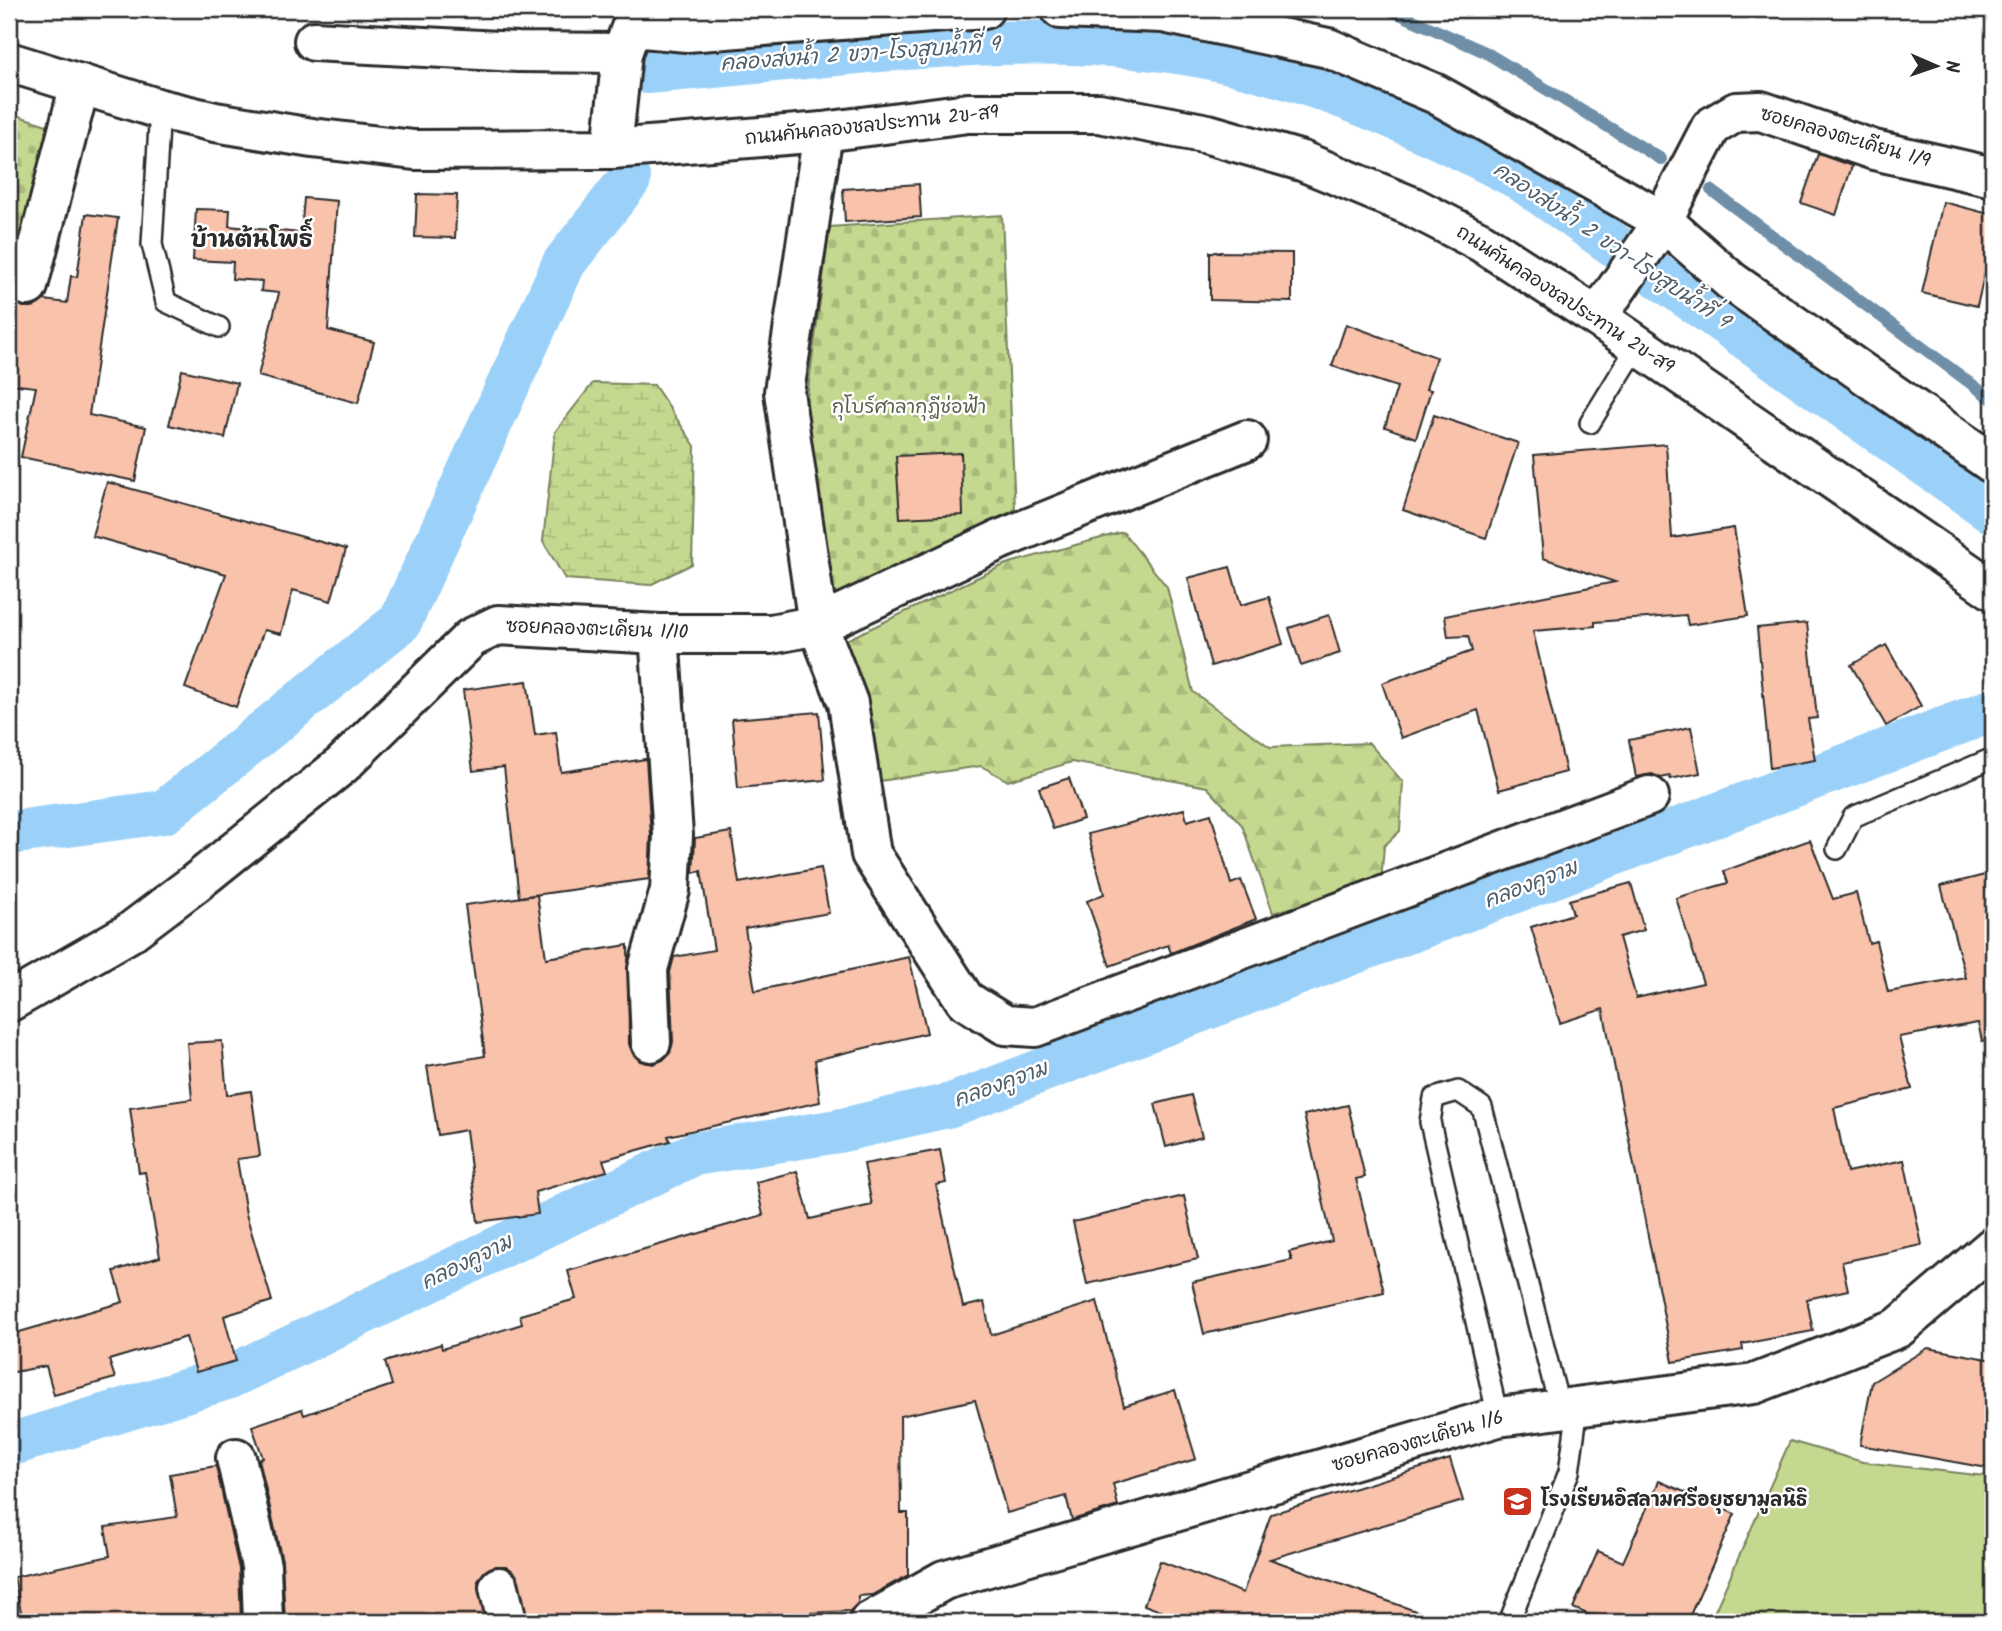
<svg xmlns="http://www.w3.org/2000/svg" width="2002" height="1631" viewBox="0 0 2002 1631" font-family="Kalam,'Playpen Sans Thai',sans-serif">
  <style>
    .grass { fill: #c4d98f; stroke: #78825d; stroke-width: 2 }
    .forest { fill: url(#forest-firs); stroke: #78825d; stroke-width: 2 }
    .wetland { fill: url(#wetland-marsh); stroke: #78825d; stroke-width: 2 }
    .cemetery { fill: url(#cemetery-stones); stroke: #78825d; stroke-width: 2 }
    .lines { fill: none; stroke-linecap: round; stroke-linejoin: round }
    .stream { stroke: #6e8fa7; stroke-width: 12 }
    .canal { stroke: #9bd1f9; stroke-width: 44 }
    .building { fill: #f8c2ab; stroke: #2b2b2b; stroke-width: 2 }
    .service-casing { stroke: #2b2b2b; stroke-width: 24 }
    .minor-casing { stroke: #2b2b2b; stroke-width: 44 }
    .tertiary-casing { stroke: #2b2b2b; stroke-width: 44 }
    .service { stroke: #fff; stroke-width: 19 }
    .minor { stroke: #fff; stroke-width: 38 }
    .tertiary { stroke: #fff; stroke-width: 38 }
    .labels { text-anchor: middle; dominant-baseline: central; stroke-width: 5; stroke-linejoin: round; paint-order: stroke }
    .street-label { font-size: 19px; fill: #2b2b2b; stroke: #fff }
    .park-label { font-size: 19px; fill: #595f49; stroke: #fff }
    .poi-label { font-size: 19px; font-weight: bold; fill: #2b2b2b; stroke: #fff; text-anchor: start }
    .water-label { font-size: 21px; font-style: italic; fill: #4d5d69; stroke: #fff }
    .quarter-label { font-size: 23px; font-weight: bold; fill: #2b2b2b; stroke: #fff }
  </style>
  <defs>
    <pattern id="forest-firs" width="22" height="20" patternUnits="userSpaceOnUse" patternTransform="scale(1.75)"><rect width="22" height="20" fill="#c4d98f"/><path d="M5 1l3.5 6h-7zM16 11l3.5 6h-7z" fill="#a9ba7c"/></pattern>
    <pattern id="wetland-marsh" width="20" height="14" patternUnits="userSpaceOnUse" patternTransform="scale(1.75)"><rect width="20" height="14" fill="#c4d98f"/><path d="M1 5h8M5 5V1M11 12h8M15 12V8" fill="none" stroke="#a9ba7c"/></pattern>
    <pattern id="cemetery-stones" width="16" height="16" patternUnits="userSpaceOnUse" patternTransform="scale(1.75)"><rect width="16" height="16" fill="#c4d98f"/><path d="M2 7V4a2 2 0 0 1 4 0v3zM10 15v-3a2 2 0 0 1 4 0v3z" fill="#a9ba7c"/></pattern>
  </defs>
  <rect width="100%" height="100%" fill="#fff"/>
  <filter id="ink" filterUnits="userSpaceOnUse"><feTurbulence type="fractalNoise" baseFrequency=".0143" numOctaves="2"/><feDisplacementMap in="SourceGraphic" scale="14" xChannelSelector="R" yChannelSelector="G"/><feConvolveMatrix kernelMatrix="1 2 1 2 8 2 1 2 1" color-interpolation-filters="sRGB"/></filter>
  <g filter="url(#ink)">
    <path class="grass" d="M1790,1441L1863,1462L1993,1477V1622H1710Z"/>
    <path class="forest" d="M1123,532L1167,587L1193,692L1270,747L1369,743L1403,782L1400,831L1384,846L1381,882L1273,913L1242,825L1207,787L1072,762L1008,781L981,766L879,781L865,698L846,640L1006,564Z"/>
    <path class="wetland" d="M593,383L654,385L695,446L692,564L650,585L565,579L543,541L555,432Z"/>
    <g class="cemetery">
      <path d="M9,113L53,127L15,276L9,274Z"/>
      <path d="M1002,215L1015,510L834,597L806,404L830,227Z"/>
    </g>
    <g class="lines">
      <g class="stream">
        <path d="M1388,9L1485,52L1661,159"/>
        <path d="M1711,190L1993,400"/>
      </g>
      <g class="canal">
        <path d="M647,72C834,58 1041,20 1226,61C1329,85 1426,129 1519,178L1993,512"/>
        <path d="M9,833L164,812L400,622L564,263L629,180"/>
        <path d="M9,1445L227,1378L694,1154L838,1131L951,1105L1993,710"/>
      </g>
    </g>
    <g class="building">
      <path d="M1818,154L1852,166L1836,215L1801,203Z"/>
      <path d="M919,184L921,217L845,222L843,189Z"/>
      <path d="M417,194L457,195L455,238L415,237Z"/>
      <path d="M304,198L337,201L328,330L374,342L358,403L258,376L279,293L261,291L262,281L232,279L233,262L193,260L196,209L230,210L229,226L301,233Z"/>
      <path d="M1943,202L1993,215V238L1977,306L1922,293Z"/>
      <path d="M86,214L118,218L89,415L146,427L135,481L21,457L36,387L9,384V295L23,307H34L44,300L67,303L71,276L77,277Z"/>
      <path d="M1210,252L1292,253V302L1210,300Z"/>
      <path d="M1346,324L1436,357L1426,389L1431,390L1416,438L1385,427L1397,387L1332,366Z"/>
      <path d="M182,370L237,383L225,438L169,425Z"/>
      <path d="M1434,415L1518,443L1486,538L1403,510Z"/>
      <path d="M1666,444L1672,538L1734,528L1748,616L1688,625L1686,615L1595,622V626L1533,631L1566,772L1499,790L1478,710L1401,738L1382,683L1472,651L1468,636L1448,637L1445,616L1615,582L1543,558L1534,455Z"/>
      <path d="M961,453L963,515L900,518L896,456Z"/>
      <path d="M107,482L346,549L331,601L293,590L281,634L264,630L236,707L185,688L226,574L92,536Z"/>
      <path d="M1230,567L1241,605L1269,597L1283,644L1211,666L1188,578Z"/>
      <path d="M1329,615L1340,653L1301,666L1289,628Z"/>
      <path d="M1807,623L1817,718L1808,719L1815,760L1770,768L1757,628Z"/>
      <path d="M1886,645L1921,706L1886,726L1851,665Z"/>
      <path d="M527,681L535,735L556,732L561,772L646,759L651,835L649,879L519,897L504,767L473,771L463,690Z"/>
      <path d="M819,712L825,780L738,788L732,719Z"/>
      <path d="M1691,727L1700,773L1670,779V776L1661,778L1652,774L1636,777L1629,740Z"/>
      <path d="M1069,778L1083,819L1053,829L1039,788Z"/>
      <path d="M1184,809L1187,821L1211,814L1231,884L1241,880L1256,919L1171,953L1168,945L1110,966L1087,901L1104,894L1088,834Z"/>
      <path d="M731,832L739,883L821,868L829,913L745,928L755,991L909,957L927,1033L815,1060L820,1102L668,1136L670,1141L603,1160L607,1171L535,1192L538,1214L478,1222L466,1130L438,1135L427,1066L485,1056L465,905L537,895L546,958L628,945L629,1044L633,1054L640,1061L653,1064L663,1060L670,1053L673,1042L670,972L674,957L714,950L701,871L693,873L695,838Z"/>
      <path d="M1810,840L1833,899L1856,893L1869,943L1876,941L1888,992L1966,978L1941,886L1985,875L1993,907V1040L1982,1041L1978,1023L1899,1037L1912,1089L1834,1108L1847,1172L1904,1160L1922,1245L1842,1262L1848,1290L1807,1299L1813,1331L1742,1344L1743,1350L1673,1362L1603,1009L1560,1023L1531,927L1573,914L1569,900L1631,883L1644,930L1619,937L1636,998L1703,983L1676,898L1728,883L1724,871Z"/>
      <path d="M222,1041L227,1095L251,1091L260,1156L237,1159L246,1214L272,1301L224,1316L236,1361L196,1372L186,1337L109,1360L115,1378L54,1395L46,1366L9,1373V1335L123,1302L114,1271L160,1257L145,1172L139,1173L130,1108L192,1099L187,1043Z"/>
      <path d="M1191,1095L1202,1137L1166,1147L1155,1104Z"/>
      <path d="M1348,1105L1365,1177L1356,1179L1384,1292L1204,1334L1192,1282L1292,1260L1289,1252L1332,1241L1304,1115Z"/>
      <path d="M940,1150L946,1183L936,1185L963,1307L984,1302L991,1335L1097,1301L1124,1406L1175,1390L1196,1459L1113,1484L1118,1506L1072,1520L1066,1496L1007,1513L975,1400L900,1416L901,1513H908V1575L872,1595L858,1596V1603L850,1611L768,1615L769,1622H528L515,1573L506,1566H495L485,1571L478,1581L485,1622H285L282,1561L259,1459L263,1458L252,1426L302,1409L304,1415L392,1385L385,1362L441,1344L442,1349L522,1324L520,1315L576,1299L568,1271L763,1215L756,1182L797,1171L810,1219L872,1205L864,1164Z"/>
      <path d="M1184,1196L1198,1259L1087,1284L1073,1222Z"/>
      <path d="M1928,1348L1993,1360V1469L1860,1445L1872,1382Z"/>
      <path d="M1450,1459L1463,1501L1270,1559L1435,1618L1434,1622H1190L1144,1605L1160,1561L1243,1593L1271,1514Z"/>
      <path d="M216,1466L239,1569L241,1622H23L14,1577L110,1556L105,1527L177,1517L170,1474Z"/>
      <path d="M1659,1481L1735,1514L1687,1622H1606L1573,1608L1598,1551L1623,1562Z"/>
    </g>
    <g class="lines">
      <defs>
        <g id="service">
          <path d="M160,109L152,244L166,302L219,327"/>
          <path d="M1590,423L1638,345"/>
          <path d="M1837,849L1853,817L1993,758"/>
          <path d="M1498,1417L1430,1122L1434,1098L1458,1091L1482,1107L1560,1409"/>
          <path d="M1509,1622L1569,1472L1578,1407"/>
        </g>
        <g id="minor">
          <path d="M1061,9L1163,13L1328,48L1436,94L1663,221L1731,281L1993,464"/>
          <path d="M632,27L687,32L984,9"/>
          <path d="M314,41L518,52L622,53"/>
          <path d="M823,132L784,392L818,625L848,703L871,854L965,1000L1005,1025L1035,1027L1649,796"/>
          <path d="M612,149L622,53L631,28"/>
          <path d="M28,286L80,84"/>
          <path d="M1597,317L1658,229L1711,127L1736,112L1761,111L1874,150L1993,177"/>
          <path d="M9,1002L129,933L194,884L342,765L471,638L498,625L659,634H771L818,625L999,540L1247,440"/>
          <path d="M651,1042L648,969L670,890L673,835L659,634"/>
          <path d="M236,1458L261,1566L263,1622"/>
          <path d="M499,1587L507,1622"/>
          <path d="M869,1622L944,1580L1498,1417L1754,1384L1898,1328L1993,1247"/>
        </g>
        <path id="tertiary" d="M9,62L160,109L215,122L312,138L414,150L612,149L823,132L968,113H1099L1208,134L1302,161L1411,206L1481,242L1597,317L1993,590"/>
      </defs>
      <use href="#service" class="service-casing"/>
      <use href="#minor" class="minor-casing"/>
      <use href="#tertiary" class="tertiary-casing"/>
      <use href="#service" class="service"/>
      <use href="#minor" class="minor"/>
      <use href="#tertiary" class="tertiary"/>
    </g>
  </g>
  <defs>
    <symbol id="school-square" viewBox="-11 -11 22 22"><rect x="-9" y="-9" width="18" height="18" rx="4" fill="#c8321e" stroke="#fff"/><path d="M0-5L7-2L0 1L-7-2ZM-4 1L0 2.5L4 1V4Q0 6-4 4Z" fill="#fff"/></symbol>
  </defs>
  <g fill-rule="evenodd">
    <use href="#school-square" x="1500" y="1484" width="35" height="35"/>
  </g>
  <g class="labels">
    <g class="street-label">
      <text transform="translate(872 126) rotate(-6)">ถนนคันคลองชลประทาน 2ข-ส9</text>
      <text transform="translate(1845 138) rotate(16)">ซอยคลองตะเคียน 1/9</text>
      <text transform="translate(1565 300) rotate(33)">ถนนคันคลองชลประทาน 2ข-ส9</text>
      <text transform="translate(597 630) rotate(2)">ซอยคลองตะเคียน 1/10</text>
      <text transform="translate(1418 1442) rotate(-16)">ซอยคลองตะเคียน 1/6</text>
    </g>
    <g class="park-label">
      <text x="909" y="408">กุโบร์ศาลากุฎีช่อฟ้า</text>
    </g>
    <g class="poi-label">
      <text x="1541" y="1501">โรงเรียนอิสลามศรีอยุธยามูลนิธิ</text>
    </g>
    <g class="water-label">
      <text transform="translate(860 55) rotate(-4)">คลองส่งน้ำ 2 ขวา-โรงสูบน้ำที่ 9</text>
      <text transform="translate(1611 246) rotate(34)">คลองส่งน้ำ 2 ขวา-โรงสูบน้ำที่ 9</text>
      <text transform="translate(1531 885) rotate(-21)">คลองคูจาม</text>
      <text transform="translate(1001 1085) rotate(-20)">คลองคูจาม</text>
      <text transform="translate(467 1263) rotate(-26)">คลองคูจาม</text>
    </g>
    <g class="quarter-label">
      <text x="252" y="241">บ้านต้นโพธิ์</text>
    </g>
  </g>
  <rect width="2002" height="1631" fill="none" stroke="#fff" stroke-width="35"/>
  <rect x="18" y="18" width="1967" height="1596" fill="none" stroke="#2b2b2b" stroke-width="2.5" filter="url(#ink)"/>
  <g transform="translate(1936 66) rotate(92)" stroke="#ffffff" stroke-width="5" paint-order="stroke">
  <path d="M0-5L12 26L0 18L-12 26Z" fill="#2b2b2b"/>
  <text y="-10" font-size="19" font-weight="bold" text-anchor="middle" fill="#2b2b2b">N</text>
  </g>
</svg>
